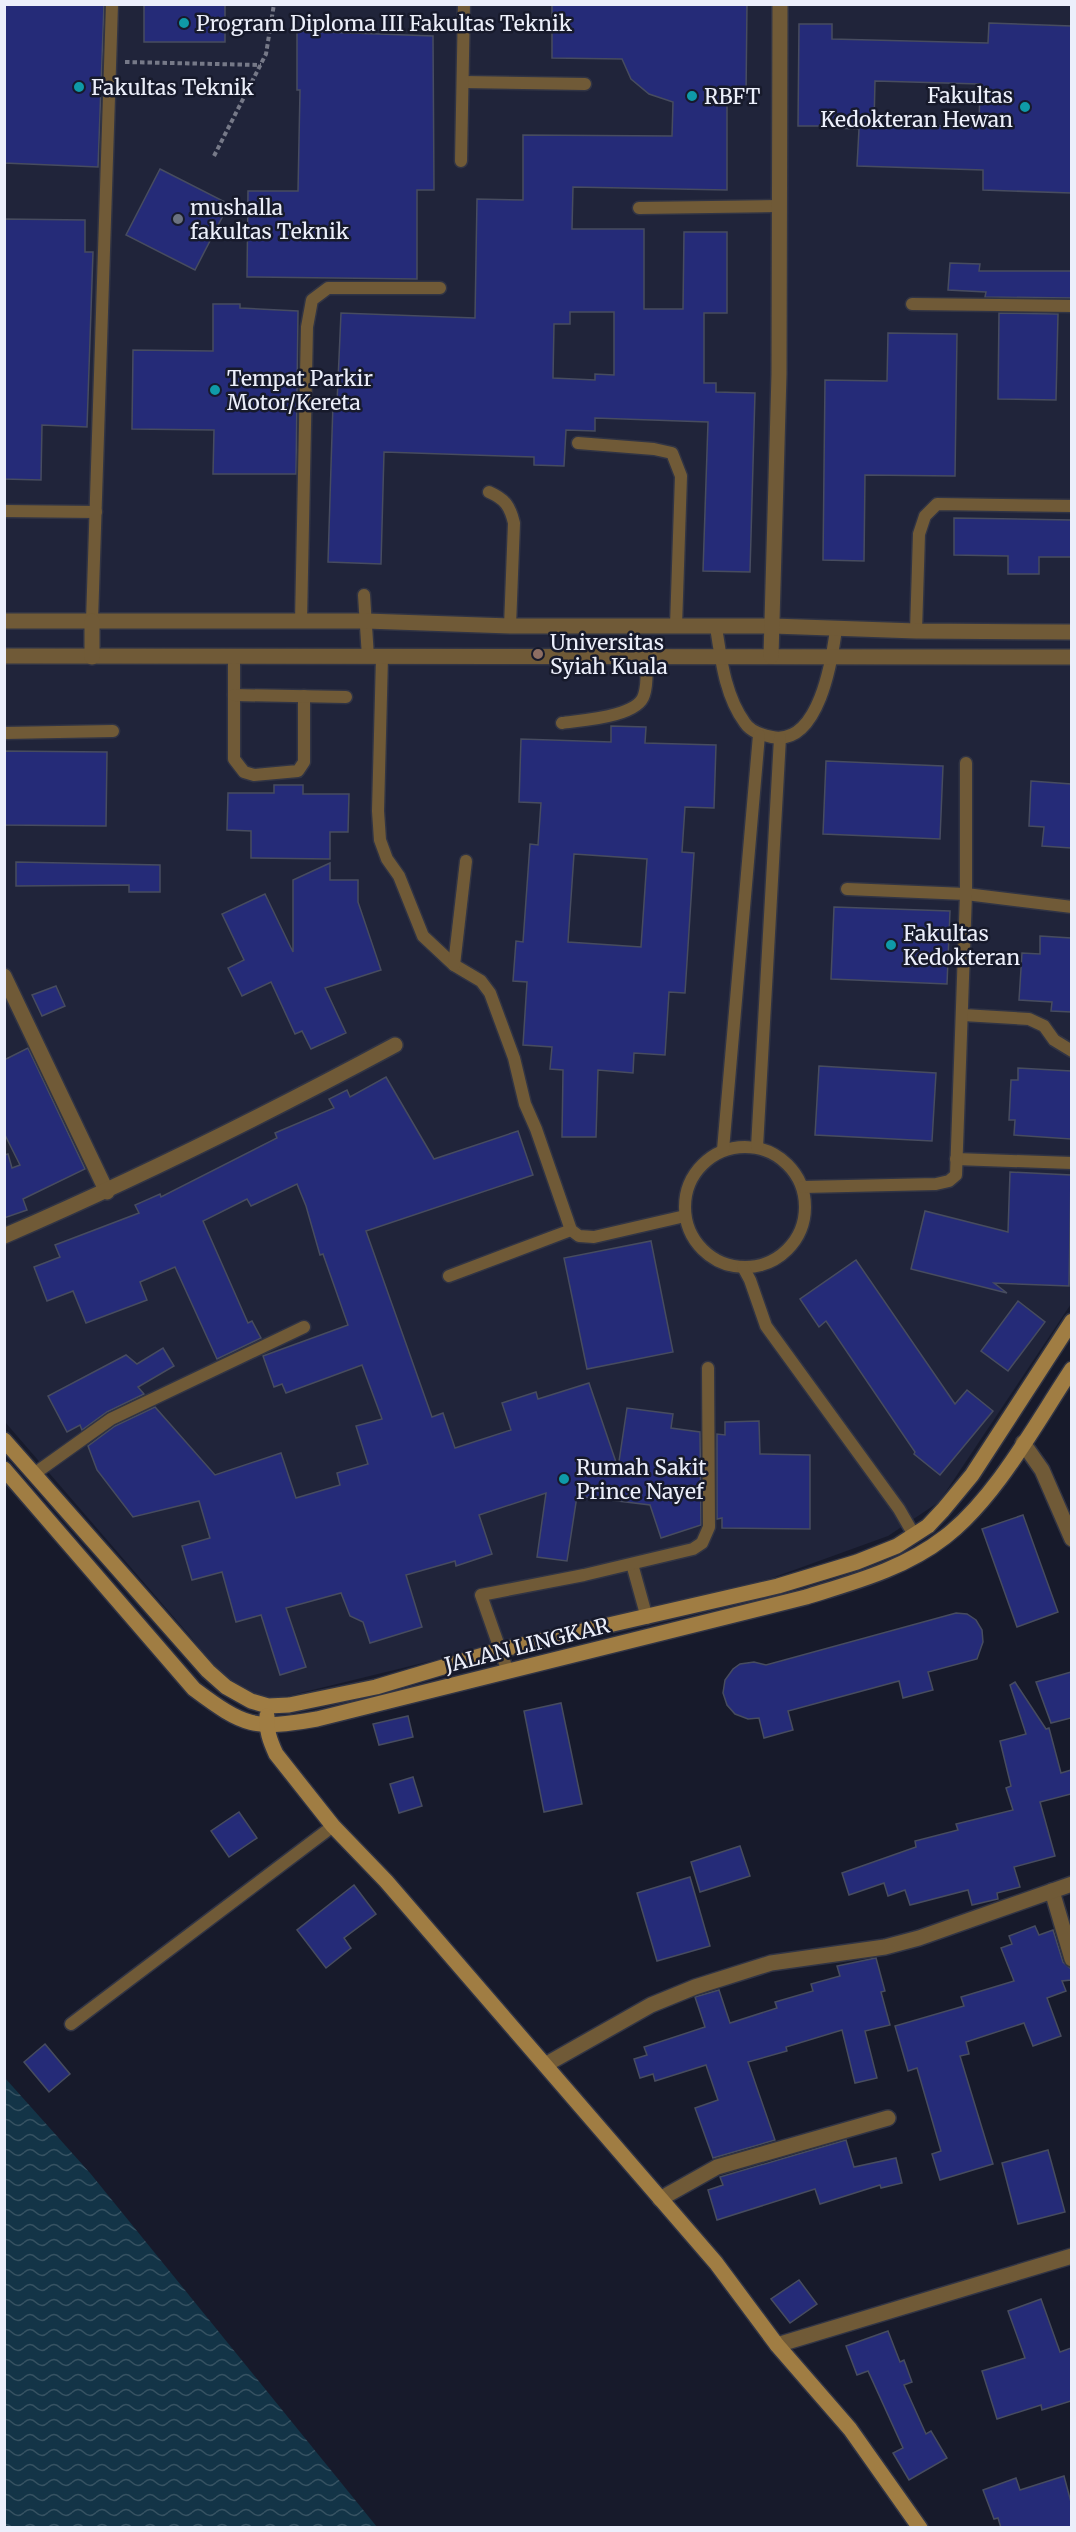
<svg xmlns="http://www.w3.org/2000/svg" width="1076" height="2532" viewBox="0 0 1076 2532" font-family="Merriweather,serif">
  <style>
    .built { fill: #20243a }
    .water { fill: url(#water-waves) }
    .building { fill: #252b78; stroke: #474c5f; stroke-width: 1.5; fill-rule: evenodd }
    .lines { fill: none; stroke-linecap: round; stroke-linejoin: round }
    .lane-casing { stroke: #313444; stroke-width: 15 }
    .street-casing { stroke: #313444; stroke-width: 18 }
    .secondary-casing { stroke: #313444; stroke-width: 18 }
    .path { stroke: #767988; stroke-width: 4; stroke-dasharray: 4.5 3; stroke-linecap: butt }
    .lane { stroke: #705a37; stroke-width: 12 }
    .street { stroke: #705a37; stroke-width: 15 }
    .secondary { stroke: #a07d43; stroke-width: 15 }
    .culture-dot { fill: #0f9aa8; stroke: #171a2b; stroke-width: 2 }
    .worship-dot { fill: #6b7280; stroke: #171a2b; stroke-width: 2 }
    .education-dot { fill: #8d6e63; stroke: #171a2b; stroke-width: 2 }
    .labels { text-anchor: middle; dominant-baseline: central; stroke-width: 5; stroke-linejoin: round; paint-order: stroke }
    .poi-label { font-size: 21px; fill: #eceffb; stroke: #171a2b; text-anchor: start }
    .street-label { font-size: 21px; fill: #eceffb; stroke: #171a2b }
  </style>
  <defs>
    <pattern id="water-waves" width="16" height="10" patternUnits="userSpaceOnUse" patternTransform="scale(1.5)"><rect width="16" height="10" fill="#133447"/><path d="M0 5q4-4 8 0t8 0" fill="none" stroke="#365262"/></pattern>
  </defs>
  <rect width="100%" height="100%" fill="#171a2b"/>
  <path class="built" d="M4,5H1071V1304L939,1502L888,1536L772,1578L292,1695L271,1700L255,1698L227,1685L190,1636L5,1422Z"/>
  <path class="water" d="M5,2078L90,2173L377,2527H5Z"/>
  <g class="building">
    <path d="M4,4H104L98,167L4,163Z"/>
    <rect x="144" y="4" width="81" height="38"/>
    <path d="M552,4H747L746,96H727V190L573,187L572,229H644V309H683L684,232H727V313H704V383H716V392L755,393L750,572L703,571L708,422L595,418V431L566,430L564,466L534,465V457L384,452L381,564L328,562L333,403H337L341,313L475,318L477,199L523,200V135L672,136L673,102L649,94L631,79L622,59L552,58ZM570,312H614V375L595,374V380L553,378L554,324H570Z"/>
    <path d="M989,23L1071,26V193L983,190V170L857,166L859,129L835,128V126H798L799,24H832V39L988,43ZM875,81L980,84L979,127L874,124Z"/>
    <path d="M297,31L433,36L434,190H417V279L247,277L248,191H298L300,90H297Z"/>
    <path d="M160,169L229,204L195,270L126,235Z"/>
    <path d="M4,219L85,220V252H93L87,427L42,425L41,480L4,479Z"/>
    <path d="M950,263L980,264L979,271H1071V298L985,297L986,292L948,290Z"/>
    <path d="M213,304H240V308L298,311L296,474H213L214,430L132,429L133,350L213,351Z"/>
    <path d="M999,313L1058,314L1056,400L998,399Z"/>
    <path d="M888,333L957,334L955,476L865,475L864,561L823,560L825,380L887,381Z"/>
    <path d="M954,518L1071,520V557H1039V574H1008V556L954,555Z"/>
    <path d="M611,726L646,727L645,743L716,745L714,808L685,807L682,852L694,853L685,993L669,992L665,1055L634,1053L633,1073L598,1070L596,1137H562L563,1070L550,1069L552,1047L523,1045L527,982L513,981L516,941L523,942L530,844L538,845L541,803L519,802L521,739L611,742ZM574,854L647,859L641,947L568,942Z"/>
    <path d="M4,751L107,752L106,826L4,825Z"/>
    <path d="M826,761L943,766L940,839L823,834Z"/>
    <path d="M1031,781L1071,784V848L1042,846L1044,827L1029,826Z"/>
    <path d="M274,785H303V794H349L348,832H330V859L251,858V831L227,830L228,793H274Z"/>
    <path d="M16,862L160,865V892H129V885L16,886Z"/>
    <path d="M330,863V880H358V902L381,970L325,988L346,1033L311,1049L302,1031L295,1034L271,982L242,996L228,968L244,960L222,914L265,894L293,952V880Z"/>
    <path d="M834,907L950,911L947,984L831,979Z"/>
    <path d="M1040,936L1071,938V1012L1051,1011L1052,1002L1019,1000L1022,953L1040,954Z"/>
    <path d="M56,986L65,1006L42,1016L32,995Z"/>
    <path d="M28,1048L85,1169L23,1199L27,1210L4,1218V1155L8,1154L12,1168L20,1165L4,1133V1060Z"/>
    <path d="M819,1066L936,1073L932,1141L815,1135Z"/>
    <path d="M1018,1068L1071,1071V1139L1014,1135L1015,1120H1009L1011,1080H1018Z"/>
    <path d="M386,1077L434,1159L518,1131L533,1175L366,1231L432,1417L443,1413L455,1448L511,1430L502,1403L536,1392L538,1399L589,1383L618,1468L627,1408L673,1414L671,1428L700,1432L701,1525L661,1538L650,1505L577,1496L567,1561L537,1557L546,1493L479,1515L492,1554L456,1566L455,1561L406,1575L422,1627L370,1643L363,1622L350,1616L341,1593L286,1608L306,1667L280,1675L261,1615L236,1622L222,1572L192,1580L182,1546L210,1538L199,1501L133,1517L97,1470L88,1446L115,1426L155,1407L215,1475L281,1453L296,1498L340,1485L337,1473L368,1464L356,1426L382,1419L362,1365L286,1393L282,1384L274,1387L263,1356L348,1325L323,1254L320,1255L306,1206L297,1184L251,1206L247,1199L203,1221L248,1323L252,1321L261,1338L217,1359L175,1267L140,1282L147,1300L86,1323L73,1291L47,1301L34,1267L60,1257L55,1245L139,1213L135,1205L160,1194L161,1197L277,1138L275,1133L334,1108L329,1099L347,1090L350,1097Z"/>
    <path d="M1010,1172L1071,1175L1069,1286L994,1283L1007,1293L911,1269L925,1211L1008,1232Z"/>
    <path d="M651,1241L673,1352L587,1369L564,1258Z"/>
    <path d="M856,1260L955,1404L967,1390L993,1411L940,1475L914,1454L915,1452L826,1321L819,1327L800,1299Z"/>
    <path d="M1018,1301L1045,1322L1008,1371L981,1351Z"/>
    <path d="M163,1348L174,1366L138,1387L144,1394L107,1412L82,1430L80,1425L67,1432L48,1396L126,1355L137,1364Z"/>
    <path d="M759,1421L760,1454L810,1455V1529L722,1528V1518L717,1519V1434L725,1435V1422Z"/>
    <path d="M1023,1515L1058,1612L1017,1627L982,1529Z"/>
    <path d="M956,1613L967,1614L976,1620L982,1630L983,1642L977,1659L928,1672L933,1690L903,1698L899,1681L788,1711L793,1730L764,1738L759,1718L748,1719L735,1714L727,1705L723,1693L725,1680L733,1669L740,1664L754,1662L766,1665Z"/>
    <path d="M1071,1672V1718L1051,1723L1036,1682Z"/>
    <path d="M1015,1682L1046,1729L1049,1728L1061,1773L1071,1770V1794L1040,1802L1055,1856L1014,1867L1020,1887L997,1893L998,1899L972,1905L968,1890L910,1905L905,1890L888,1896L884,1883L849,1895L842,1873L916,1847L915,1841L958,1830L956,1824L1013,1810L1006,1788L1011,1786L1000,1741L1026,1734L1010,1685Z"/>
    <path d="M561,1703L582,1804L544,1812L524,1711Z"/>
    <path d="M408,1716L413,1737L379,1745L373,1724Z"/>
    <path d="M413,1777L422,1806L399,1813L390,1784Z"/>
    <path d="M239,1812L257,1838L229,1857L211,1831Z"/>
    <path d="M740,1846L750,1876L700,1892L691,1862Z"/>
    <path d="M690,1877L710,1946L657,1961L637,1893Z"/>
    <path d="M354,1885L376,1914L344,1938L351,1948L326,1968L297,1930Z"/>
    <path d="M1035,1926L1039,1935L1053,1930L1063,1962L1071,1969V1980L1062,1981L1066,1991L1047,1998L1061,2036L1033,2046L1024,2023L966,2042L969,2054L960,2056L993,2164L940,2180L932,2154L941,2151L917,2068L908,2071L895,2026L964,2006L961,1997L1014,1981L1001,1948L1012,1944L1009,1936Z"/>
    <path d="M876,1958L885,1991L881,1992L890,2025L865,2031L877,2078L855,2083L842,2030L786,2047L787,2051L748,2062L775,2140L713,2158L695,2108L718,2100L706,2065L655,2081L653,2074L640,2078L634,2059L647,2055L644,2047L705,2027L695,1997L719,1990L730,2023L777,2008L775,2002L813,1991L811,1984L840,1976L837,1966Z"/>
    <path d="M45,2044L70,2074L49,2092L24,2062Z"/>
    <path d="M846,2140L854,2167L896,2158L902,2183L881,2188L880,2185L820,2204L815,2189L717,2220L708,2190L723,2185L720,2177Z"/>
    <path d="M1048,2150L1065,2212L1018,2224L1002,2163Z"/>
    <path d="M799,2280L817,2304L790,2323L771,2299Z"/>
    <path d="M1041,2299L1060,2352L1071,2348V2401L1042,2410L1041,2405L997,2419L982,2371L1025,2358L1008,2311Z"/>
    <path d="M888,2331L900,2362L904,2360L912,2382L904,2385L926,2434L931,2431L947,2458L909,2480L893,2453L903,2448L868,2371L857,2375L846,2346Z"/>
    <path d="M1064,2476L1071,2502V2528H1001L998,2518L994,2519L983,2490L1016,2478L1020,2490Z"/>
  </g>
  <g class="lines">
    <defs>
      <g id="lane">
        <path d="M464,82L585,84"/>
        <path d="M461,161L464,4"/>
        <path d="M639,208L779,206"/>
        <path d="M912,304L1072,306"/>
        <path d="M578,443L654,449L672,453L681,476L676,626"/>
        <path d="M489,492C505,499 510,506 514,523L510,626"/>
        <path d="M4,511L96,512"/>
        <path d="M364,595L368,657"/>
        <path d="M92,621L112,4"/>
        <path d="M301,622L307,327L312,300L328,288H440"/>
        <path d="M716,627C721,659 725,696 745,723C751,732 762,735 772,737C819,746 832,660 836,629"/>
        <path d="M916,631L919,534L925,516L937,504L1072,506"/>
        <path d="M234,657V759L244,772L254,775L298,771L304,762V696"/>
        <path d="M382,657L378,811L380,840L387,859L399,876L423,936L454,965L481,981L490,993L514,1058L525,1104L536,1129L571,1230L579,1236L594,1237L685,1216"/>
        <path d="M234,695L346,697"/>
        <path d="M562,723C582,720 638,717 644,695C648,684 646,669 647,657"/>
        <path d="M4,733L113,731"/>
        <path d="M847,889L966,894L1072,907"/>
        <path d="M454,965L466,861"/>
        <path d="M963,1015L1029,1019L1044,1026L1054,1040L1072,1051"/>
        <circle cx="745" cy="1207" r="60"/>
        <path d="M757,1147L780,738"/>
        <path d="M723,1150L759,735"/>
        <path d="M956,1159L1072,1163"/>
        <path d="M803,1187L936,1184L949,1181L956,1175L966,894V763"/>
        <path d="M743,1267L750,1280L766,1326L899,1509L914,1535"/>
        <path d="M449,1276L571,1230"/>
        <path d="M34,1474L111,1419L304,1327"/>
        <path d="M632,1564L647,1618"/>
        <path d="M508,1672L481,1595L584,1575L693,1549L702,1543L709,1527L708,1368"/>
        <path d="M71,2024L333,1826"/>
      </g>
      <g id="street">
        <path d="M4,621H366L510,626H773L916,631L1072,632"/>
        <path d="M4,656L1072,657"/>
        <path d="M771,656L779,374L780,4"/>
        <path d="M92,657V621"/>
        <path d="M4,976L107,1192"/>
        <path d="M4,1236C138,1178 267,1114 395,1045"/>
        <path d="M1023,1443L1042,1470L1072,1539"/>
        <path d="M1052,1891L1072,1959"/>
        <path d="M545,2065L651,2005L695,1987L771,1963L885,1947L919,1938L1072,1884"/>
        <path d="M660,2199L717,2167L888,2118"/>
        <path d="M777,2345L1072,2256"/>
      </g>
      <g id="secondary">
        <path d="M4,1440L208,1671L226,1687L251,1701L268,1706L289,1705L376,1687L500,1650L778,1586L857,1562L897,1546L928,1526L943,1510L972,1475L1072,1321"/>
        <path d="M4,1469L194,1689C245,1727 254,1730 317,1719L806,1597C854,1582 904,1569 945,1537C996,1498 1036,1423 1072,1369"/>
        <path d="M267,1716C266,1730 270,1741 276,1754L333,1826L386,1881L716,2263L777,2345L850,2429L920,2528"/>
      </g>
    </defs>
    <use href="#lane" class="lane-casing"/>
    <use href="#street" class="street-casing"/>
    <use href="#secondary" class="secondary-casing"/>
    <g class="path">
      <path d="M125,62L261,65"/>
      <path d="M214,156L266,54L274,4"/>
    </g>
    <use href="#lane" class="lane"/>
    <use href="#street" class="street"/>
    <use href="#secondary" class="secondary"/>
  </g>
  <g class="culture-dot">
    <circle cx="184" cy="23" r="6"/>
    <circle cx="79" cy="87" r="6"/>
    <circle cx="692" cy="96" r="6"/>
    <circle cx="1025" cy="107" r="6"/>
    <circle cx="215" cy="390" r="6"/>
    <circle cx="891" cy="945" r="6"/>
    <circle cx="564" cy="1479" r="6"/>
  </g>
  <circle class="worship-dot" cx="178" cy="219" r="6"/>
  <circle class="education-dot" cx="538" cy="654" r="6"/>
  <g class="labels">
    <g class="poi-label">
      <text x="196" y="23">Program Diploma III Fakultas Teknik</text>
      <text x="91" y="87">Fakultas Teknik</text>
      <text x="1013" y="95" text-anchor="end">Fakultas<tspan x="1013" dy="24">Kedokteran Hewan</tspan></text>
      <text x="704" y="96">RBFT</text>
      <text x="190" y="207">mushalla<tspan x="190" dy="24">fakultas Teknik</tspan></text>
      <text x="227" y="378">Tempat Parkir<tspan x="227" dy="24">Motor/Kereta</tspan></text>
      <text x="550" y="642">Universitas<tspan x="550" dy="24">Syiah Kuala</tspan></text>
      <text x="903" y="933">Fakultas<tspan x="903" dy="24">Kedokteran</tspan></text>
      <text x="576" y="1467">Rumah Sakit<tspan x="576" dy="24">Prince Nayef</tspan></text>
    </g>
    <g class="street-label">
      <text transform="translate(527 1645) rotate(-14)">JALAN LINGKAR</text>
    </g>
  </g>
  <rect width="1076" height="2532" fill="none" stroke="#eceffb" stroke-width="12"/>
</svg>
